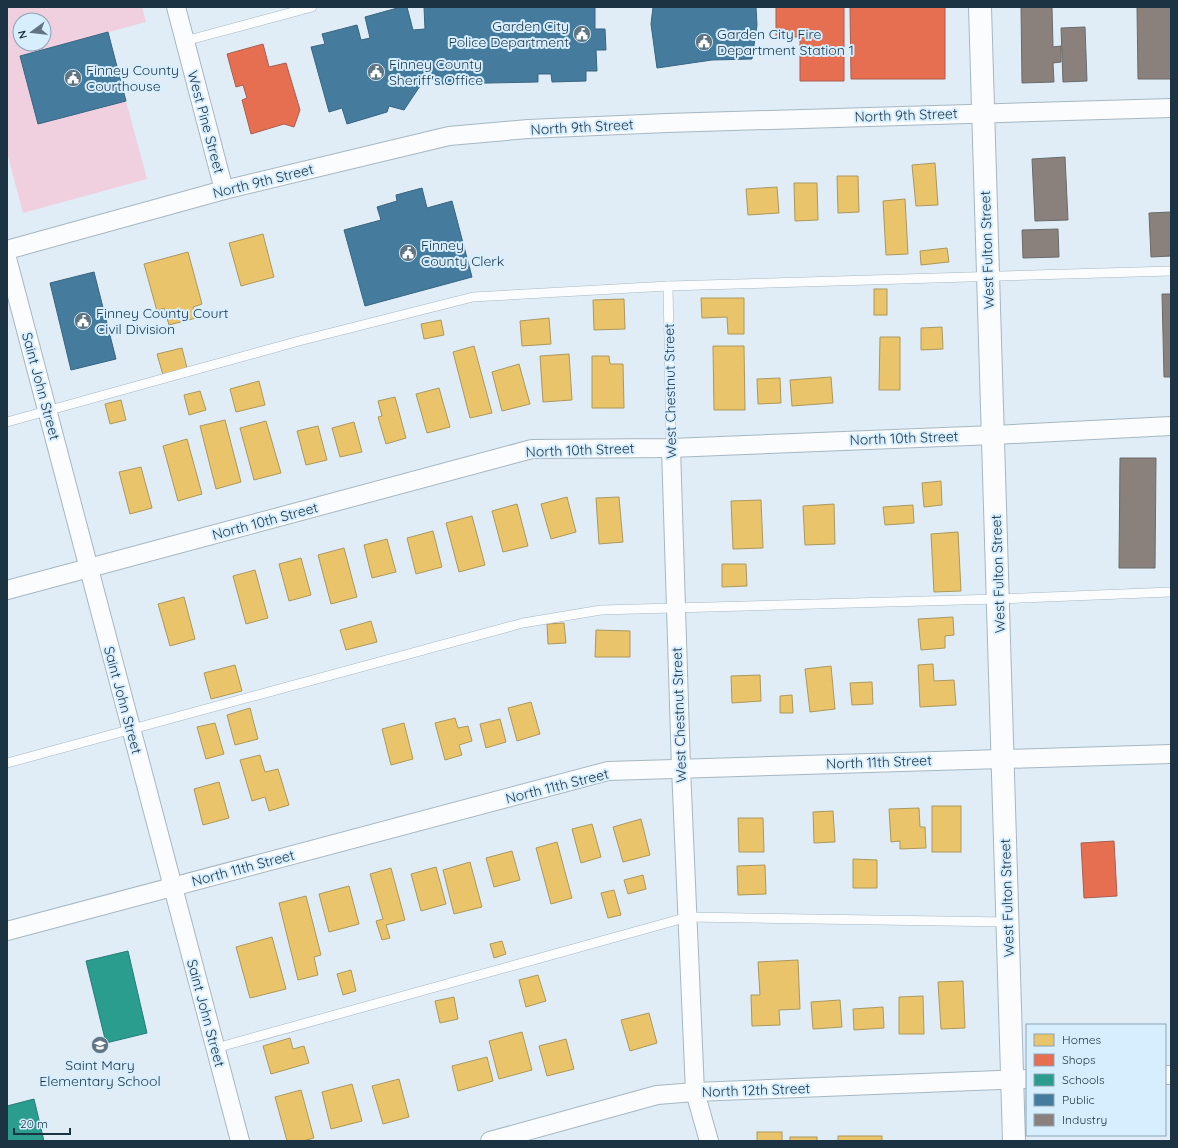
<svg xmlns="http://www.w3.org/2000/svg" width="1178" height="1148" viewBox="0 0 1178 1148" font-family="Quicksand,sans-serif">
  <style>
    .green { fill: #f0cfdf; fill-rule: evenodd }
    .homes { fill: #e9c46a; stroke: #ab985e }
    .shops { fill: #e76f51; stroke: #aa5d4d }
    .schools { fill: #2a9d8f; stroke: #267d78 }
    .public { fill: #457b9d; stroke: #386582 }
    .industry { fill: #8a817c; stroke: #696a6b }
    .lines { fill: none; stroke-linecap: round; stroke-linejoin: round }
    .lane-casing { stroke: #a6b7c2; stroke-width: 10 }
    .street-casing { stroke: #a6b7c2; stroke-width: 20 }
    .secondary-casing { stroke: #a6b7c2; stroke-width: 24 }
    .lane { stroke: #fafcfe; stroke-width: 9 }
    .street { stroke: #fafcfe; stroke-width: 18 }
    .secondary { stroke: #fafcfe; stroke-width: 22 }
    .labels { text-anchor: middle; dominant-baseline: central; stroke-width: 4; stroke-linejoin: round; paint-order: stroke }
    .poi-label { font-size: 14px; fill: #1b3343; stroke: #d7eeff; text-anchor: start }
    .street-label { font-size: 14px; fill: #1b3343; stroke: #d7eeff }
  </style>
  <rect width="100%" height="100%" fill="#e0edf6"/>
  <path class="green" d="M7,7H142L146,22L20,56L38,124L126,101L147,179L23,213L7,152ZM20,20H44V44H20Z"/>
  <g class="homes">
    <path d="M935,163L938,205L916,206L912,165Z"/>
    <path d="M837,176H858L859,212L838,213Z"/>
    <path d="M794,183H817L818,220L795,221Z"/>
    <path d="M777,187L779,213L748,215L746,189Z"/>
    <path d="M905,199L908,254L886,255L883,201Z"/>
    <path d="M263,234L274,277L241,286L229,243Z"/>
    <path d="M947,248L949,262L921,265L920,251Z"/>
    <path d="M188,252L202,304L193,307L196,318L169,325L164,308L157,311L144,264Z"/>
    <rect x="874" y="289" width="13" height="26"/>
    <path d="M701,298H744V334H728L727,317L702,318Z"/>
    <path d="M624,299L625,329L594,330L593,300Z"/>
    <path d="M549,318L551,344L522,346L520,321Z"/>
    <path d="M441,320L444,335L424,339L421,324Z"/>
    <path d="M942,327L943,349L921,350V328Z"/>
    <path d="M880,337H900V390H879Z"/>
    <path d="M474,346L492,413L470,418L453,352Z"/>
    <path d="M713,346H744L745,410H714Z"/>
    <path d="M182,348L187,368L163,375L157,354Z"/>
    <path d="M569,354L572,400L543,402L540,356Z"/>
    <path d="M592,356H609L610,364H623L624,408H592Z"/>
    <path d="M519,364L530,404L502,411L492,372Z"/>
    <path d="M831,377L833,403L792,406L790,380Z"/>
    <path d="M780,378L781,403L758,404L757,379Z"/>
    <path d="M259,381L265,405L236,412L230,389Z"/>
    <path d="M439,388L450,427L427,433L416,394Z"/>
    <path d="M200,391L206,410L189,415L184,395Z"/>
    <path d="M395,397L406,438L386,444L378,417L382,416L378,401Z"/>
    <path d="M121,400L126,420L110,424L105,404Z"/>
    <path d="M225,420L241,482L216,489L200,426Z"/>
    <path d="M266,421L281,473L254,480L240,428Z"/>
    <path d="M354,422L362,452L340,457L332,428Z"/>
    <path d="M318,426L327,460L306,465L297,431Z"/>
    <path d="M187,439L202,494L178,501L163,446Z"/>
    <path d="M141,467L152,508L130,514L119,472Z"/>
    <path d="M941,481L942,505L924,507L922,483Z"/>
    <path d="M567,497L576,532L551,539L541,504Z"/>
    <path d="M619,497L623,542L599,544L596,498Z"/>
    <path d="M761,500L763,548L733,549L731,501Z"/>
    <path d="M517,504L528,546L503,552L492,511Z"/>
    <path d="M834,504L835,544L805,545L803,506Z"/>
    <path d="M913,505L914,523L885,525L883,507Z"/>
    <path d="M472,516L485,565L459,572L446,523Z"/>
    <path d="M433,531L442,567L416,574L407,538Z"/>
    <path d="M958,532L961,591L934,592L931,534Z"/>
    <path d="M387,539L396,572L372,578L364,545Z"/>
    <path d="M344,548L357,597L331,604L318,555Z"/>
    <path d="M301,558L311,595L289,601L279,564Z"/>
    <path d="M722,564H746L747,586L722,587Z"/>
    <path d="M255,570L268,618L246,624L233,576Z"/>
    <path d="M184,597L195,639L170,646L158,604Z"/>
    <path d="M953,617L954,635L945,636V648L921,650L918,619Z"/>
    <path d="M371,621L377,642L346,650L340,630Z"/>
    <path d="M564,623L566,643L548,644L547,624Z"/>
    <path d="M596,630L630,631V657H595Z"/>
    <path d="M933,664L934,681L954,680L956,705L920,707L918,665Z"/>
    <path d="M235,665L242,691L211,699L204,673Z"/>
    <path d="M831,666L835,709L810,712L805,669Z"/>
    <path d="M760,675L761,701L732,703L731,676Z"/>
    <path d="M872,682L873,704L852,705L850,683Z"/>
    <path d="M792,695L793,713H780V696Z"/>
    <path d="M531,702L540,734L517,741L508,708Z"/>
    <path d="M250,708L258,739L235,745L227,715Z"/>
    <path d="M455,718L458,728L468,726L472,741L459,745L462,755L445,760L435,723Z"/>
    <path d="M500,719L506,742L486,748L480,724Z"/>
    <path d="M215,723L224,754L206,759L197,727Z"/>
    <path d="M404,723L413,759L391,765L382,729Z"/>
    <path d="M260,755L265,772L278,769L289,805L269,811L265,797L252,801L240,760Z"/>
    <path d="M219,782L229,818L203,825L194,789Z"/>
    <rect x="932" y="806" width="29" height="46"/>
    <path d="M919,808L920,827H925L926,848L900,849V841L891,842L889,809Z"/>
    <path d="M833,811L835,842L814,843L813,812Z"/>
    <path d="M738,818H763L764,852H739Z"/>
    <path d="M641,819L650,855L623,862L613,827Z"/>
    <path d="M592,824L601,857L581,863L572,829Z"/>
    <path d="M557,842L572,898L551,904L536,848Z"/>
    <path d="M512,851L520,880L494,887L486,858Z"/>
    <path d="M853,859L877,860V888H853Z"/>
    <path d="M470,862L482,907L454,914L443,870Z"/>
    <path d="M765,865L766,894L738,895L737,866Z"/>
    <path d="M436,867L446,904L421,911L411,874Z"/>
    <path d="M391,868L405,920L386,925L390,938L382,940L376,921L383,919L370,874Z"/>
    <path d="M643,875L646,889L628,894L624,880Z"/>
    <path d="M349,886L359,924L329,932L319,894Z"/>
    <path d="M614,890L621,915L608,918L601,893Z"/>
    <path d="M306,896L321,955L314,957L318,975L298,980L279,903Z"/>
    <path d="M272,937L286,989L250,998L236,947Z"/>
    <path d="M502,941L506,954L494,958L490,944Z"/>
    <path d="M798,960L800,1009L779,1010L780,1025L752,1026L751,995H760L758,962Z"/>
    <path d="M351,970L356,991L343,995L337,974Z"/>
    <path d="M538,975L546,1001L526,1007L519,980Z"/>
    <path d="M963,981L965,1028L941,1029L938,982Z"/>
    <path d="M923,996L924,1034H899V997Z"/>
    <path d="M454,997L458,1019L440,1023L435,1001Z"/>
    <path d="M840,1000L842,1027L813,1029L811,1002Z"/>
    <path d="M883,1007L884,1028L854,1030L853,1009Z"/>
    <path d="M649,1013L657,1043L630,1051L621,1020Z"/>
    <path d="M522,1032L532,1070L499,1079L489,1041Z"/>
    <path d="M290,1038L293,1049L304,1046L309,1063L271,1074L263,1046Z"/>
    <path d="M566,1039L574,1069L547,1076L539,1046Z"/>
    <path d="M487,1057L493,1081L458,1091L452,1066Z"/>
    <path d="M399,1079L409,1117L383,1124L372,1086Z"/>
    <path d="M352,1084L362,1121L331,1129L322,1092Z"/>
    <path d="M301,1090L314,1138L303,1141H287L275,1097Z"/>
    <rect x="757" y="1132" width="25" height="9"/>
    <rect x="838" y="1136" width="44" height="5"/>
    <rect x="790" y="1137" width="27" height="4"/>
  </g>
  <g class="shops">
    <path d="M776,7H844V81H800V37H776Z"/>
    <path d="M850,7H945V79H851Z"/>
    <path d="M263,44L269,67L286,63L300,110L294,127L284,124L251,134L242,100L247,98L243,85L236,87L227,54Z"/>
    <path d="M1114,841L1117,896L1084,898L1081,843Z"/>
  </g>
  <g class="schools">
    <path d="M128,951L147,1033L106,1043L86,961Z"/>
    <path d="M34,1099L44,1141H7V1106Z"/>
  </g>
  <g class="public">
    <path d="M401,7H407L413,30L425,29L424,7H595V29H605L606,50H596L597,71H586V81L552,82L551,74H538V82L441,84L440,77H430V71L404,110L389,106L387,112L347,124L342,108L329,112L311,47L325,44L322,34L357,25L361,40L370,38L365,17Z"/>
    <path d="M653,7H756L757,25L752,59L712,60L657,68L651,24Z"/>
    <path d="M108,32L126,101L38,124L20,56Z"/>
    <path d="M422,188L427,208L452,201L472,277L365,306L344,230L381,220L377,207L397,201L396,195Z"/>
    <path d="M94,272L116,359L71,370L50,283Z"/>
  </g>
  <g class="industry">
    <path d="M1021,7H1052L1053,47L1061,46V62L1053,63L1054,82L1022,83Z"/>
    <path d="M1137,7H1171V79H1138Z"/>
    <path d="M1085,27L1087,81L1063,82L1061,28Z"/>
    <path d="M1065,157L1068,220L1035,221L1032,159Z"/>
    <path d="M1171,212V256L1151,257L1149,213Z"/>
    <path d="M1058,229L1059,257L1023,258L1022,230Z"/>
    <path d="M1162,294H1171V377H1164Z"/>
    <path d="M1120,458H1156L1155,568H1119Z"/>
  </g>
  <g class="lines">
    <defs>
      <g id="lane">
        <path d="M185,41L312,7"/>
        <path d="M668,286L671,448"/>
        <path d="M7,422L299,341L473,297L668,286L1171,271"/>
        <path d="M7,763L523,623L601,610L998,599L1171,592"/>
        <path d="M216,1048L688,917L1008,922"/>
      </g>
      <g id="street">
        <path d="M176,7L224,190"/>
        <path d="M7,250L224,190L449,136L528,129L667,123L1171,108"/>
        <path d="M7,258L240,1141"/>
        <path d="M671,448L681,768L695,1092L709,1141"/>
        <path d="M7,590L532,449L671,448L994,435L1171,426"/>
        <path d="M7,931L608,771L1171,754"/>
        <path d="M1165,1075H1171"/>
        <path d="M490,1141L657,1095L695,1092L1027,1079"/>
      </g>
      <path id="secondary" d="M980,7L1014,1141"/>
    </defs>
    <use href="#lane" class="lane-casing"/>
    <use href="#street" class="street-casing"/>
    <use href="#secondary" class="secondary-casing"/>
    <use href="#lane" class="lane"/>
    <use href="#street" class="street"/>
    <use href="#secondary" class="secondary"/>
  </g>
  <defs>
    <symbol id="civic-disc" viewBox="-11 -11 22 22"><circle r="9.5" fill="#607482" stroke="#d7eeff"/><path d="M-.6-6.5H3V-4.5H.6V-3L4-1V1h2V6H-6V1h2V-1L-.6-3ZM-1.2 2.5V6h2.4V2.5Z" fill="#fff"/></symbol>
    <symbol id="school-disc" viewBox="-11 -11 22 22"><circle r="9.5" fill="#607482" stroke="#d7eeff"/><path d="M0-5L7-2L0 1L-7-2ZM-4 1L0 2.5L4 1V4Q0 6-4 4Z" fill="#fff"/></symbol>
  </defs>
  <g fill-rule="evenodd">
    <use href="#civic-disc" x="572" y="24" width="20" height="20"/>
    <use href="#civic-disc" x="694" y="32" width="20" height="20"/>
    <use href="#civic-disc" x="366" y="62" width="20" height="20"/>
    <use href="#civic-disc" x="63" y="68" width="20" height="20"/>
    <use href="#civic-disc" x="398" y="243" width="20" height="20"/>
    <use href="#civic-disc" x="73" y="311" width="20" height="20"/>
    <use href="#school-disc" x="90" y="1035" width="20" height="20"/>
  </g>
  <g class="labels">
    <g class="poi-label">
      <text x="569" y="26" text-anchor="end">Garden City<tspan x="569" dy="16">Police Department</tspan></text>
      <text x="717" y="34">Garden City Fire<tspan x="717" dy="16">Department Station 1</tspan></text>
      <text x="389" y="64">Finney County<tspan x="389" dy="16">Sheriff's Office</tspan></text>
      <text x="86" y="70">Finney County<tspan x="86" dy="16">Courthouse</tspan></text>
      <text x="421" y="245">Finney<tspan x="421" dy="16">County Clerk</tspan></text>
      <text x="96" y="313">Finney County Court<tspan x="96" dy="16">Civil Division</tspan></text>
      <text x="100" y="1065" text-anchor="middle">Saint Mary<tspan x="100" dy="16">Elementary School</tspan></text>
    </g>
    <g class="street-label">
      <text transform="translate(906 115) rotate(-2)">North 9th Street</text>
      <text transform="translate(206 122) rotate(75)">West Pine Street</text>
      <text transform="translate(582 127) rotate(-3)">North 9th Street</text>
      <text transform="translate(263 181) rotate(-14)">North 9th Street</text>
      <text transform="translate(987 250) rotate(-92)">West Fulton Street</text>
      <text transform="translate(41 386) rotate(75)">Saint John Street</text>
      <text transform="translate(670 391) rotate(-91)">West Chestnut Street</text>
      <text transform="translate(904 438) rotate(-2)">North 10th Street</text>
      <text transform="translate(580 450) rotate(-2)">North 10th Street</text>
      <text transform="translate(265 521) rotate(-15)">North 10th Street</text>
      <text transform="translate(998 574) rotate(-92)">West Fulton Street</text>
      <text transform="translate(123 700) rotate(75)">Saint John Street</text>
      <text transform="translate(679 715) rotate(-92)">West Chestnut Street</text>
      <text transform="translate(879 762) rotate(-2)">North 11th Street</text>
      <text transform="translate(557 786) rotate(-14)">North 11th Street</text>
      <text transform="translate(243 868) rotate(-15)">North 11th Street</text>
      <text transform="translate(1007 898) rotate(-92)">West Fulton Street</text>
      <text transform="translate(206 1013) rotate(75)">Saint John Street</text>
      <text transform="translate(756 1090) rotate(-2)">North 12th Street</text>
    </g>
  </g>
  <rect width="1178" height="1148" fill="none" stroke="#1b3343" stroke-width="16"/>
  <rect x="1026" y="1024" width="140" height="112" fill="#d7eeff" stroke="#8ca3b4"/>
  <rect x="1034" y="1034" width="20" height="12" fill="#e9c46a" stroke="#8ca3b4"/>
  <text x="1062" y="1044" font-size="12" fill="#1b3343">Homes</text>
  <rect x="1034" y="1054" width="20" height="12" fill="#e76f51" stroke="#8ca3b4"/>
  <text x="1062" y="1064" font-size="12" fill="#1b3343">Shops</text>
  <rect x="1034" y="1074" width="20" height="12" fill="#2a9d8f" stroke="#8ca3b4"/>
  <text x="1062" y="1084" font-size="12" fill="#1b3343">Schools</text>
  <rect x="1034" y="1094" width="20" height="12" fill="#457b9d" stroke="#8ca3b4"/>
  <text x="1062" y="1104" font-size="12" fill="#1b3343">Public</text>
  <rect x="1034" y="1114" width="20" height="12" fill="#8a817c" stroke="#8ca3b4"/>
  <text x="1062" y="1124" font-size="12" fill="#1b3343">Industry</text>
  <g transform="translate(32 32) rotate(255)"><circle r="19" fill="#d7eeff" stroke="#8ca3b4"/>
  <path d="M0-3L7 15L0 10L-7 15Z" fill="#607482"/>
  <text y="-6" font-size="11" font-weight="bold" text-anchor="middle" fill="#1b3343">N</text>
  </g>
  <path d="M14 1128v6h56v-6" fill="none" stroke="#1b3343" stroke-width="2"/>
  <text x="20" y="1128" font-size="12" fill="#1b3343" stroke="#d7eeff" stroke-width="3" paint-order="stroke">20 m</text>
</svg>
